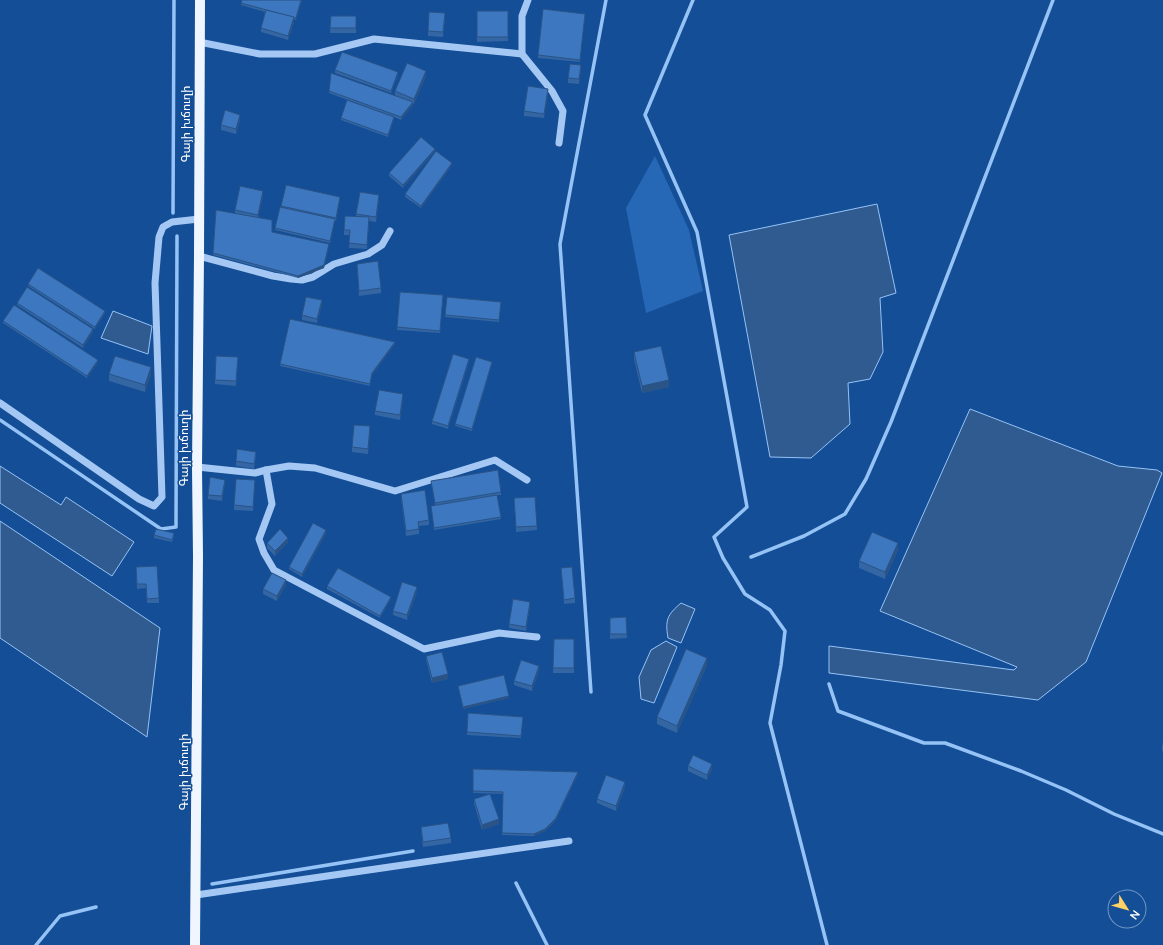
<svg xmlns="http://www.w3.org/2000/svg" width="1163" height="945" viewBox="0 0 1163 945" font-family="'Nunito Sans','Noto Sans Armenian',sans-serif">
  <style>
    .green { fill: #2668b6 }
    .water { fill: #305b90; stroke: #96c3f6 }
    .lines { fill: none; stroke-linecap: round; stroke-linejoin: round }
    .stream { stroke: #96c3f6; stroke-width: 3.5 }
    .minor { stroke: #a4c8f3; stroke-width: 7 }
    .major { stroke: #eff6ff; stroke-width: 10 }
    .wall { fill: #3466a4 }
    .shaded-wall { fill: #2a5386 }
    .building { fill: #3c77bf; stroke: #2a5386 }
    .labels { text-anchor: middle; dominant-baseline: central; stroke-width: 3; stroke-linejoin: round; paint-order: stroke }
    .street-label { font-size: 12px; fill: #fff; stroke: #134e97 }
  </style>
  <rect width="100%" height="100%" fill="#134e97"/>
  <path class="green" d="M655,156L689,230L703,291L646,313L626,208Z"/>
  <g class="water">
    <path d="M877,204L896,293L880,298L883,352L870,379L848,383L850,424L811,458L770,457L729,235Z"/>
    <path d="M113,311L152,326L148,354L101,338Z"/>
    <path d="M970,409L1118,466L1157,470L1162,473L1086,662L1038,700L829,673V646L1014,670L1017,667L880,611Z"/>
    <path d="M0,466L61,505L66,497L134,542L112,576L0,503Z"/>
    <path d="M0,521L160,628L147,737L0,638Z"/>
    <path d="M681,603L695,609L681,643L668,638C665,620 667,615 681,603Z"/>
    <path d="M666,641L677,647L654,703L641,699L639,677L651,650Z"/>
  </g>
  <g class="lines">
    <g class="stream">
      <path d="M693,0L645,115L697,232L747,507L714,537L723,558L745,594L770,610L785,631L781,665L770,723L827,945"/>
      <path d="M173,213L174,0"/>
      <path d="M0,420L161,529L176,527L177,236"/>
      <path d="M751,557L804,536L845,514L866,479L891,422L1053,0"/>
      <path d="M829,684L838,711L924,743H945L1021,771L1066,790L1114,814L1163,834"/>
      <path d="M591,692L560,244L606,0"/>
      <path d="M516,883L547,945"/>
      <path d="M212,884L413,851"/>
      <path d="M36,945L60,916L96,907"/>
    </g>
    <g class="minor">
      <path d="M528,0L522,16V54L552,91L563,111L559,143"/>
      <path d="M199,42L260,54H315L374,39L522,54"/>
      <path d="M199,256L273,276L291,279L302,280L313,277L334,264L368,254L382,245L390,231"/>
      <path d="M0,403L139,499L154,506L162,497L155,283L159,237L163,227L172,222L199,219"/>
      <path d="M197,467L255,473L266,470L289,466L315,468L395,491L495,460L527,480"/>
      <path d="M266,470L272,504L259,539L264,553L274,570L424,649L499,633L537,637"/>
      <path d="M196,895L569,841"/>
    </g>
    <path class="major" d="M195,945L198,556L197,467L199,256L200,0"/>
  </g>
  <g class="wall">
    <path d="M302,0L296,20L294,19V22L288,40L261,32V28L265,12L241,5V3Z"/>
    <path d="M477,11H508V41L477,42Z"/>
    <path d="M585,14L580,62L538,58V55Z"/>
    <path d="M331,16H356V33H330Z"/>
    <path d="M445,17L443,37L428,36V31Z"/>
    <path d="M335,70L398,75L391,93L335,73Z"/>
    <path d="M581,70L579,84L568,83V78Z"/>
    <path d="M426,76L414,104L413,103V105L401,120L394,117V119L388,137L341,120V118L375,110L329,93V91L395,96V91Z"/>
    <path d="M548,94L544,118L524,116V111Z"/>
    <path d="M240,120L236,134L221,130V125Z"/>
    <path d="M435,151L403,188L389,176V173Z"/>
    <path d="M452,165L421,208L405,197V194Z"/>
    <path d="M263,196L258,218L272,232L329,246L324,268L298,278L213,255L216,210L235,214V210Z"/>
    <path d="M340,200L336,221H335L330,243L275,230V228L281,206Z"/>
    <path d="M379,200L376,222L369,221L367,249L349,248L350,235H344V230L356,216V214Z"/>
    <path d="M357,264L381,288V293L359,296Z"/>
    <path d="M28,284L105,313L95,329L28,286Z"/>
    <path d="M400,292L443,295L440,333L397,330Z"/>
    <path d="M501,302L499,322L445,317V315Z"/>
    <path d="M17,303L93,332L83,348L17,305Z"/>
    <path d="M322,305L317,323L302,320V315Z"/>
    <path d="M3,321L98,362L87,378L3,323Z"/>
    <path d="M395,344L372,375L370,386L280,366V364Z"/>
    <path d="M634,352L669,387L642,393L634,359Z"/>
    <path d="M238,357L236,386L215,384V380Z"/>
    <path d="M469,362L448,429L432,424V421Z"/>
    <path d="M492,364L472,431L455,426V424Z"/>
    <path d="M109,374H151L145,392L109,381Z"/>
    <path d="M403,399L400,420L375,415V411Z"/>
    <path d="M370,431L368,454L352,452V447Z"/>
    <path d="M256,456L254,469L236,466V461Z"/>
    <path d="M431,481L501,492V495H497L501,519L434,530L431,506H435Z"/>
    <path d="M225,484L222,501L208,499V495Z"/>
    <path d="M255,485L253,511L234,510V505Z"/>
    <path d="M401,494L429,520V525L419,526V534L406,536L401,498Z"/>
    <path d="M514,498L537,526V530L516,532Z"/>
    <path d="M326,533L302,577L289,569V567Z"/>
    <path d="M154,535L174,536L172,542L154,538Z"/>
    <path d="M288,542L275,556L267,548V543Z"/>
    <path d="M898,550L885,579L859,568V561Z"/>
    <path d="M136,567L159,598V603H147L146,588L137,589Z"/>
    <path d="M561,568L575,598V603L564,604Z"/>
    <path d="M286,585L277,601L263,594V589Z"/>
    <path d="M327,586L391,599L380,618L327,589Z"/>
    <path d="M417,592L407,620L393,615V611Z"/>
    <path d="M530,606L526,631L509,628V624Z"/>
    <path d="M626,617L627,638L610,639V618Z"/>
    <path d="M554,639H574V673H553Z"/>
    <path d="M426,656L448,679L432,683L426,660Z"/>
    <path d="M707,665L677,733L657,724V717Z"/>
    <path d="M539,671L532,691L514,685V681Z"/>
    <path d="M458,686L509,698L463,709Z"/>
    <path d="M468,713L523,717L521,738L467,735Z"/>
    <path d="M1163,741V752L1162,751V747Z"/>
    <path d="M688,766L712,769L707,780L688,771Z"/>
    <path d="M473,769L578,774L556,820L545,831L534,836L502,835L503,794L473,793Z"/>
    <path d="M625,787L616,811L597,803V799Z"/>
    <path d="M474,799L499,824L482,830L474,804Z"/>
    <path d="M421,827L451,838V843L423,847L421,831Z"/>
  </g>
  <g class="shaded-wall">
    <path d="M301,0H302L296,20V18Z"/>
    <path d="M294,17V22L288,40V36Z"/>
    <path d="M581,65V70L579,84V79Z"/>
    <path d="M426,71V76L414,104V99Z"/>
    <path d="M398,72V75L391,93V91Z"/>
    <path d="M548,89V94L544,118V114Z"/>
    <path d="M413,102V105L401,120V117Z"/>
    <path d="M240,115V120L236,134V129Z"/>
    <path d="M394,117V119L388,137V135Z"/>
    <path d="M435,149V151L403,188V185Z"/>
    <path d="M452,163V165L421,208V206Z"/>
    <path d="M263,191V196L258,220V215Z"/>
    <path d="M379,195V200L376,222V217Z"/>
    <path d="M340,197V200L336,221V218Z"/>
    <path d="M335,219V222L330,243V241Z"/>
    <path d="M329,244L324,268L298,278V276Z"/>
    <path d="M322,300V305L317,323V319Z"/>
    <path d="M105,311V313L95,329V327Z"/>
    <path d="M93,329V332L83,348V345Z"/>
    <path d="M395,342V344L372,375L370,386L372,373Z"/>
    <path d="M469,359V362L448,429V426Z"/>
    <path d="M98,360V362L87,378V376Z"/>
    <path d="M492,362V364L472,431V429Z"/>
    <path d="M151,367V374L145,392V385Z"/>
    <path d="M669,380V387L642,393V386Z"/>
    <path d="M403,394V399L400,420V415Z"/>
    <path d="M370,426V431L368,454V449Z"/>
    <path d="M225,480V484L222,501V496Z"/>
    <path d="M326,530V533L302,577V574Z"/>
    <path d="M288,538V542L275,556V551Z"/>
    <path d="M898,543V550L885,579V572Z"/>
    <path d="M286,580V585L277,601V596Z"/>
    <path d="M417,587V592L407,620V615Z"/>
    <path d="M391,597V599L380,618V616Z"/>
    <path d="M530,602V606L526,631V627Z"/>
    <path d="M707,658V665L677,733V726Z"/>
    <path d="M539,666V671L532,691V686Z"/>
    <path d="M448,674V679L432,683V678Z"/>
    <path d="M509,696V698L463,709V707Z"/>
    <path d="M712,764V769L707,780V775Z"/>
    <path d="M578,772V774L556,820L545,831L534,836V834Z"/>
    <path d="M625,782V787L616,811V806Z"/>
    <path d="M499,819V824L482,830V825Z"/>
  </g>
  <g class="building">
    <path d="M242,0H301L296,18L241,3Z"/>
    <path d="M543,9L585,14L580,60L538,55Z"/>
    <path d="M266,10L294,17L288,36L261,28Z"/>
    <rect x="477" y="11" width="31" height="26"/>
    <path d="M429,12L445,13L443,32L428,31Z"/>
    <path d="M331,16H356V28H330Z"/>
    <path d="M342,52L398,72L391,91L335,70Z"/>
    <path d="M407,63L426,71L414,99L395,91Z"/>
    <path d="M570,64L581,65L579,79L568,78Z"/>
    <path d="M331,73L413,102L401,117L329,91Z"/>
    <path d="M528,86L548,89L544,114L524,111Z"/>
    <path d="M347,100L394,117L388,135L341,118Z"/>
    <path d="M225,110L240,115L236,129L221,125Z"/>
    <path d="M421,137L435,149L403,185L389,173Z"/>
    <path d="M436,151L452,163L421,206L405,194Z"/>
    <path d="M286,185L340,197L336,218L281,206Z"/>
    <path d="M240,186L263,191L258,215L235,210Z"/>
    <path d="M360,192L379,195L376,217L356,214Z"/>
    <path d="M280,207L335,219L330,241L275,228Z"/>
    <path d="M216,210L272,220V232L329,244L324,265L298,276L213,253Z"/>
    <path d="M345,216L369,217L367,245L349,243L350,230H344Z"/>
    <path d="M378,261L381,288L359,291L357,264Z"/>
    <path d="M38,268L105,311L95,327L28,284Z"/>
    <path d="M27,287L93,329L83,345L17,303Z"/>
    <path d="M400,292L443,295L440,331L397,327Z"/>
    <path d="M306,297L322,300L317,319L302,315Z"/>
    <path d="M447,297L501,302L499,320L445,315Z"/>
    <path d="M14,305L98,360L87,376L3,321Z"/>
    <path d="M290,319L395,342L372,373L370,384L280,364Z"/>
    <path d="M661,346L669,380L642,386L634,352Z"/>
    <path d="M453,354L469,359L448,426L432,421Z"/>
    <path d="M115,356L151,367L145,385L109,374Z"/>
    <path d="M216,356L238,357L236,381L215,380Z"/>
    <path d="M476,357L492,362L472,429L455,424Z"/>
    <path d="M379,390L403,394L400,415L375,411Z"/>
    <path d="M354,425L370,426L368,449L352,447Z"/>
    <path d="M237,449L256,452L254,464L236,461Z"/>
    <path d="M498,470L501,492L435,503L431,481Z"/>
    <path d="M210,477L225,480L222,496L208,495Z"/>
    <path d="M236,479L255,480L253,507L234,505Z"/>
    <path d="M425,490L429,520L418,522L419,529L406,531L401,494Z"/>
    <path d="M497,495L501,517L434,528L431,506Z"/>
    <path d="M535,497L537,526L516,527L514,498Z"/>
    <path d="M313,523L326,530L302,574L289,567Z"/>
    <path d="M156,529L174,533L172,540L154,535Z"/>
    <path d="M280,529L288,538L275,551L267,543Z"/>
    <path d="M872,532L898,543L885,572L859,561Z"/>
    <path d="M157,566L159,598L147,599L146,584H137L136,567Z"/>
    <path d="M572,567L575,598L564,600L561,568Z"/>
    <path d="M338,568L391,597L380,616L327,586Z"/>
    <path d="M272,573L286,580L277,596L263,589Z"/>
    <path d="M402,582L417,587L407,615L393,611Z"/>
    <path d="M513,599L530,602L526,627L509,624Z"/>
    <path d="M626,617L627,634H610V618Z"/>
    <path d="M554,639H574V668H553Z"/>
    <path d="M686,649L707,658L677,726L657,717Z"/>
    <path d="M442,652L448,674L432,678L426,656Z"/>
    <path d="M521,660L539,666L532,686L514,681Z"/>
    <path d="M504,675L509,696L463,707L458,686Z"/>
    <path d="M468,713L523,717L521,736L467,732Z"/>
    <path d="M693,755L712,764L707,775L688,766Z"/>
    <path d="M473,769L578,772L556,818L545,829L534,834L502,833L503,792L473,791Z"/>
    <path d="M606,775L625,782L616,806L597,799Z"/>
    <path d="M490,794L499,819L482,825L474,799Z"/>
    <path d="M448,823L451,838L423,842L421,827Z"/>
  </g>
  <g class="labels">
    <g class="street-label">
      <text transform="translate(186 124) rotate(-90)">Գայի խճուղի</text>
      <text transform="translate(184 448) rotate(-90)">Գայի խճուղի</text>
      <text transform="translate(184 772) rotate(-90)">Գայի խճուղի</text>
    </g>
  </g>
  <g transform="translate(1127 909) rotate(127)"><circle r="19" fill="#134e97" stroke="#7195c1"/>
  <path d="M0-3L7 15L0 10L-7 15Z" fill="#ffd165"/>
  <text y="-6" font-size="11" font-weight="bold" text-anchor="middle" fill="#ffffff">N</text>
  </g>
</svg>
